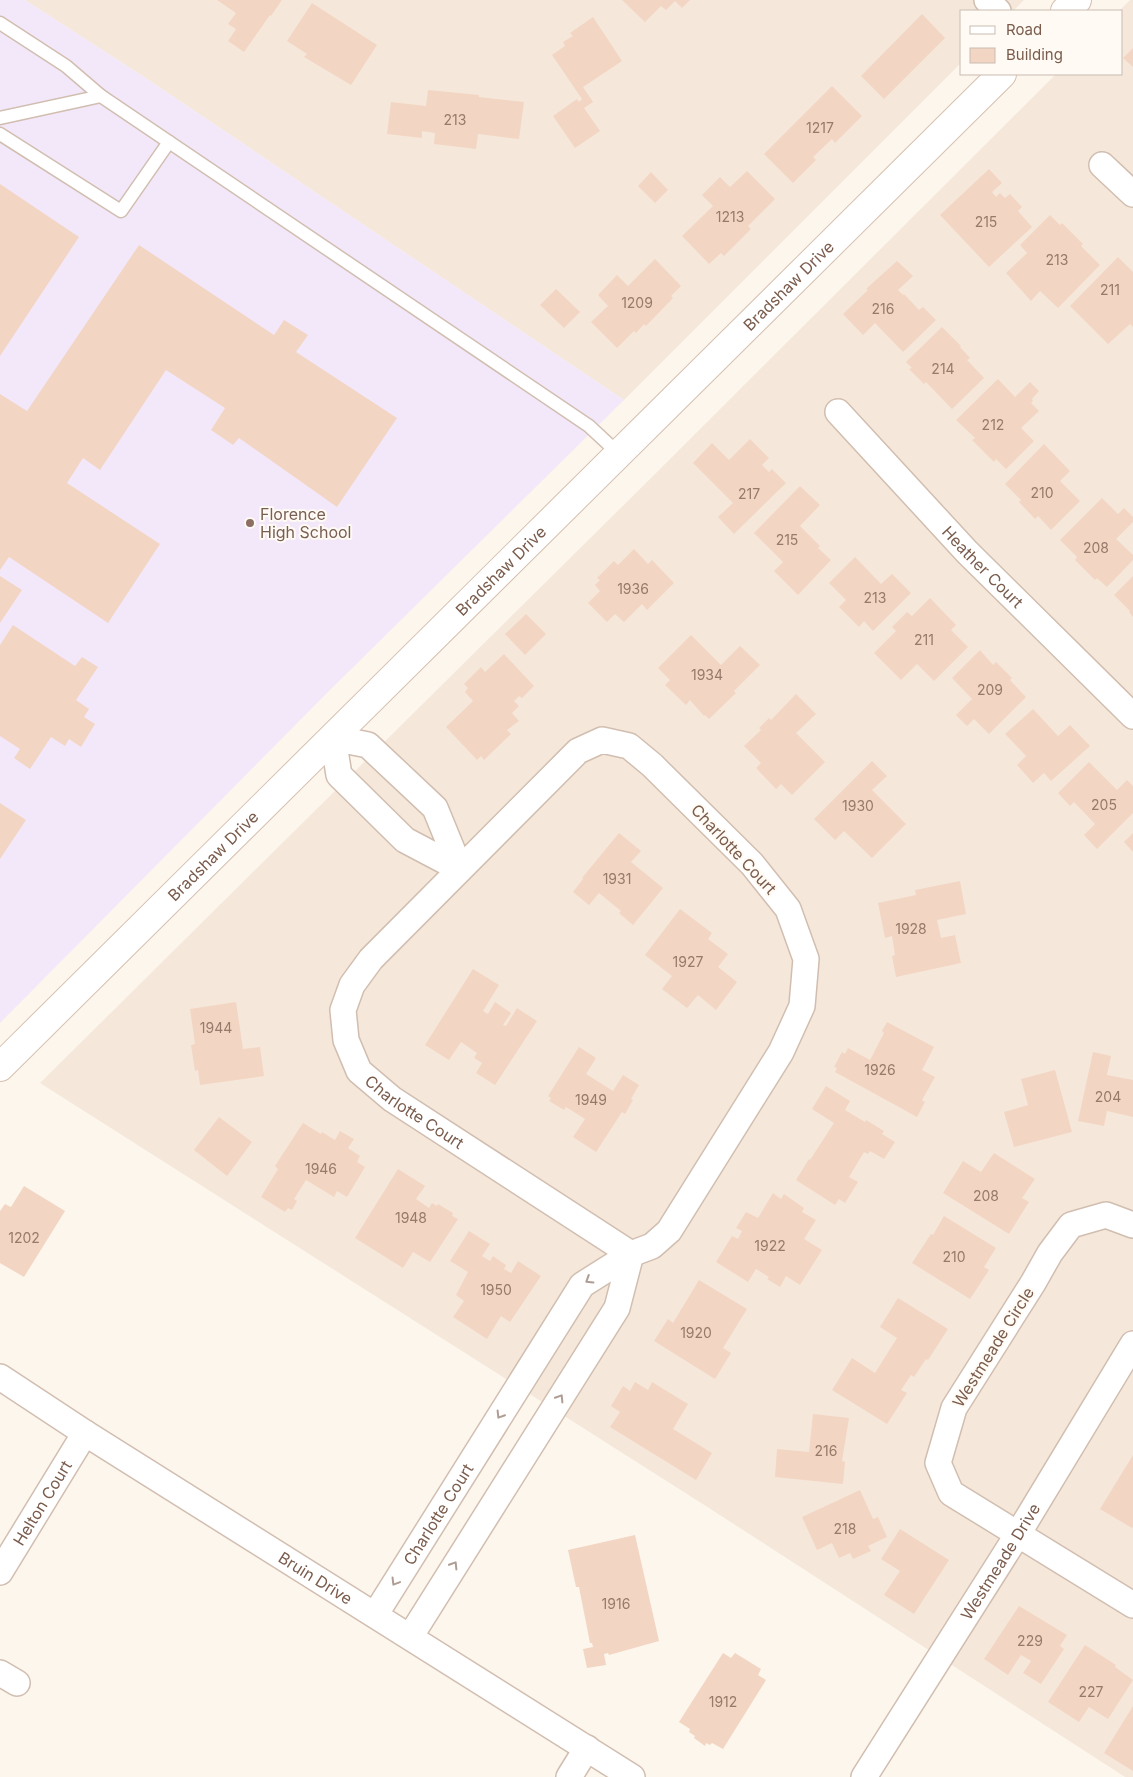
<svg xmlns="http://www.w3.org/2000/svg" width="1133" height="1777" viewBox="0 0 1133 1777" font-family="Inter,sans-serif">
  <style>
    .residential { fill: #f5e8da }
    .education { fill: #f3e8fa }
    .building { fill: #f3d5c3 }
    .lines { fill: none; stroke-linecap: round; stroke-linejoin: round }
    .lane-casing { stroke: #d1beb0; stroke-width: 15 }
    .street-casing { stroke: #d1beb0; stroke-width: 28 }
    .secondary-casing { stroke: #d6c0b0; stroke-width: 30 }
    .lane { stroke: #fff; stroke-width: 12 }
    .street { stroke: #fff; stroke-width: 25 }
    .secondary { stroke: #fff; stroke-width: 28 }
    .oneway { stroke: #af9d94 }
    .education-dot { fill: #8d6e63; stroke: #fffaf3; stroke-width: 2 }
    .labels { text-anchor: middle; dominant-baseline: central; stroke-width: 4; stroke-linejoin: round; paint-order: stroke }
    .number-label { font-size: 14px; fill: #987a6a }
    .street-label { font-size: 16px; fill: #7a5c4d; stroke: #fffaf3 }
    .education-label { font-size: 16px; fill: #785e54; stroke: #fffaf3; text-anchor: start }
  </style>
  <rect width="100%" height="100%" fill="#fdf6ec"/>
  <g class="residential">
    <path d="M25,0H1024L1013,11H962V62L624,400L144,77Z"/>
    <path d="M1130,0H1133V1777H1125L709,1508L40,1083L651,478L1056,74H1122V11H1119Z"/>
  </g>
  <path class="education" d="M0,0H25L144,77L624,400L327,693L0,1023Z"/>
  <g class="building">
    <path d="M217,0H282L271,16L270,15L244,52L228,41L236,29L228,24L236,13Z"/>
    <path d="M622,0H690L682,8L675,1L666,10L661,6L645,22Z"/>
    <path d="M312,3L377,45L351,85L304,57L307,54L287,41Z"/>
    <path d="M922,14L945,38L884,99L861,76Z"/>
    <path d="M593,17L622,61L583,87L593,102L584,108L600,131L575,148L553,116L577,99L579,102L582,99L552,55L565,46L563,42L573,36L570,33Z"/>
    <path d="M1133,48V67L1123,58Z"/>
    <path d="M832,86L862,116L835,143L832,139L813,157L816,160L793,183L764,154Z"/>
    <path d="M428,90L479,95V97L524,102L519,139L478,134L476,149L434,144L435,133L422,131V138L387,134L391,102L426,106Z"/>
    <path d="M989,169L1002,183L992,192L996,197L1000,193L1005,198L1010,194L1022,207L1018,211L1032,227L989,267L940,215Z"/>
    <path d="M747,171L775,199L748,226L751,229L724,256L721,253L709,264L682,236L713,206L702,195L720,177L730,187Z"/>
    <path d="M651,172L668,190L655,203L638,186Z"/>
    <path d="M0,184L79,237L0,356Z"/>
    <path d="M1050,215L1060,225L1062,223L1083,244L1081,246L1100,265L1058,308L1040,291L1031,301L1006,273L1027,253L1020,245Z"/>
    <path d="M139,245L274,335L284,320L308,335L296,352L397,418L337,507L239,438L233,445L211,430L225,408L166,370L100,470L83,458L67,483L160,544L108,623L9,557L0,570V394L27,411Z"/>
    <path d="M1118,257L1133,272V327L1130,324L1108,344L1070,306Z"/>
    <path d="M655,259L681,286L671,296L673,298L646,326L644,324L636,333L634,331L617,348L591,322L608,306L598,295L617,275L628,286Z"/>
    <path d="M897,261L913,276L898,290L903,295L904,294L919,310L923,307L936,320L903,352L875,323L863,335L843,314L868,290L866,289Z"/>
    <path d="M556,289L580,312L564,328L540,305Z"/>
    <path d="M942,327L961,346L960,347L970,358L967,360L984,378L952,409L926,382L924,384L909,369L912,368L906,362Z"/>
    <path d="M998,379L1015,397L1030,382L1039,391L1032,399L1033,401L1031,403L1039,411L1021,428L1034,441L1006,469L996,459L994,462L972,440L975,438L956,420Z"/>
    <path d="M750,439L769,458L762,465L769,472L772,469L786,483L734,534L718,517L733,503L693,463L712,443L729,460Z"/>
    <path d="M1044,444L1070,471L1060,481L1080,501L1051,530L1038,516L1035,519L1019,502L1021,500L1005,484Z"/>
    <path d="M800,486L820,505L800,526L820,546L818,548L831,560L798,595L774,571L783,562L754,533Z"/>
    <path d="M1102,498L1118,514L1124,508L1133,517V522L1116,539L1133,555V560L1107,587L1097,578L1095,580L1075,560L1077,557L1060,540Z"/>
    <path d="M634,549L648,564L652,560L674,583L647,610L642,604L624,622L615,614L607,622L588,603L600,591L595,585L600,580L597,578L614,561L618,565Z"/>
    <path d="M855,557L881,584L892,574L911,593L873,631L864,621L859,627L839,607L846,600L829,583Z"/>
    <path d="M0,576L22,590L0,623Z"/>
    <path d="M1133,576V617L1129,612L1130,611L1114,595Z"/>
    <path d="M930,598L956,625L951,630L968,647L934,681L917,664L901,680L874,653L896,631L892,627L907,612L912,616Z"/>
    <path d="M526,614L546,634L525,655L505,634Z"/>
    <path d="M13,625L75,666L82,657L98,667L76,700L89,709L84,717L95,724L81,747L69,739L65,746L51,737L30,769L14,758L20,749L0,736V645Z"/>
    <path d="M691,635L721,665L740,646L760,665L734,691L736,693L709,719L705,715L704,716L690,700L686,705L665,685L670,680L658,668Z"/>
    <path d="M980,650L993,665L996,662L1012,678L1010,680L1026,697L989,734L974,719L967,726L956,715L972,699L952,678Z"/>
    <path d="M504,654L534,686L522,698L519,696L514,701L519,706L512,713L519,721L507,730L511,734L484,760L481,756L477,760L446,727L473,701L465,692L468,688L464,684L481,667L485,672Z"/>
    <path d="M796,694L816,714L796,733L825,762L792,795L781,784L776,789L756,768L761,763L744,746L761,730L759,728L769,718L771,720Z"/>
    <path d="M1033,709L1058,736L1070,725L1090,746L1051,781L1044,773L1033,783L1017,765L1026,756L1005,734Z"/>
    <path d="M872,761L887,776L872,790L906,824L872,858L844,831L835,840L814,819Z"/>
    <path d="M1089,762L1117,790L1127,780L1133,786V813L1097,849L1084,835L1095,824L1074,802L1070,806L1058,793Z"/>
    <path d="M0,803L26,820L0,859Z"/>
    <path d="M619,833L641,851L631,862L663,888L633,925L619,913L621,911L599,893L589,905L573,892L583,879L582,878Z"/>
    <path d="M1133,833V852L1124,842Z"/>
    <path d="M960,881L966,914L937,920L941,938L955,935L961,963L896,977L892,956L895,955L892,936L885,938L878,903L916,895L915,890Z"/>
    <path d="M680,909L712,933L708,939L728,954L718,967L737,982L716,1010L698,995L687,1008L662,989L672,976L645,955Z"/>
    <path d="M473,969L499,985L483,1011L488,1014L495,1002L511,1013L503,1025L506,1026L517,1008L537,1021L495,1085L476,1073L482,1063L474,1058L477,1053L461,1042L449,1060L425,1045Z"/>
    <path d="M236,1002L243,1049L260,1047L264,1076L200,1085L198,1070L195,1071L191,1045L195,1044L190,1009Z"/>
    <path d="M887,1022L934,1047L922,1070L935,1077L922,1100L925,1102L917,1117L835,1072L837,1068L834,1067L842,1052L845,1054L848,1048L870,1060L884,1033L882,1031Z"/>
    <path d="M579,1047L596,1058L586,1074L613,1091L623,1075L639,1085L631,1099L633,1100L625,1114L622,1112L596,1152L573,1137L585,1119L566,1107L564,1110L549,1101L551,1098L548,1096Z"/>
    <path d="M1093,1052L1111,1056L1107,1075L1133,1080V1117L1107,1111L1104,1126L1078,1121Z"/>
    <path d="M1055,1070L1072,1132L1014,1147L1004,1112L1028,1105L1021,1079Z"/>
    <path d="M826,1086L850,1101L845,1110L865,1122L866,1120L884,1131L882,1134L895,1142L884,1159L870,1151L868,1154L864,1152L849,1177L858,1182L845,1203L839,1199L835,1205L796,1180L809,1159L810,1160L834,1123L812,1109Z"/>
    <path d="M219,1117L252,1142L227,1176L194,1150Z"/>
    <path d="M303,1123L321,1134L322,1132L335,1140L340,1131L354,1139L348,1148L360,1156L357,1162L365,1167L347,1197L337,1191L334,1197L306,1180L294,1199L297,1201L292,1210L288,1208L285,1212L261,1197L278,1169L275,1166Z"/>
    <path d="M994,1153L1035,1179L1022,1198L1029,1202L1009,1234L943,1193L963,1161L981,1172Z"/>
    <path d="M398,1169L425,1186L416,1199L429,1208L432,1203L437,1206L438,1204L453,1213L452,1216L458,1219L430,1262L413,1252L403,1268L355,1238Z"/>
    <path d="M24,1186L65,1211L24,1277L0,1263V1211L5,1204L11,1207Z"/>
    <path d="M773,1193L781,1199L784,1194L804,1208L802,1212L816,1220L804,1239L822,1250L800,1285L786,1276L780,1287L767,1279L769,1277L756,1269L748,1282L716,1262L732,1236L738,1239L742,1231L736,1228L746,1212L758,1218Z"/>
    <path d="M944,1216L996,1248L984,1267L989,1270L970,1299L912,1263L931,1234L933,1235Z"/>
    <path d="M469,1231L490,1244L482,1256L490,1261L493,1256L506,1265L504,1269L511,1273L518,1261L541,1276L510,1322L501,1316L487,1339L453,1317L464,1301L456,1295L468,1272L450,1261Z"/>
    <path d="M699,1280L747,1309L723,1348L731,1353L715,1379L654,1341L668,1319L673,1323Z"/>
    <path d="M898,1298L948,1329L928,1360L926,1359L914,1377L911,1375L901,1390L907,1393L887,1424L832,1390L852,1358L875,1373L897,1338L880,1327Z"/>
    <path d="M635,1382L648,1390L652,1382L688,1404L673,1429L712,1453L696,1480L610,1427L620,1412L611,1406L623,1386L630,1391Z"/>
    <path d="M813,1414L849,1418L842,1461L845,1462L843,1484L775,1477L777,1449L809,1452Z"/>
    <path d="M1133,1455V1527L1132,1528L1100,1509Z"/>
    <path d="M860,1490L873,1519L878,1517L887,1537L868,1546L871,1551L853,1559L850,1553L839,1558L832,1543L817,1550L802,1517Z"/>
    <path d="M900,1529L949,1560L914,1614L884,1595L900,1571L881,1559Z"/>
    <path d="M635,1535L659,1641L609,1655L608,1653L604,1654L606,1665L587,1668L583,1649L593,1647L592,1643H590L579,1587H576L568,1550Z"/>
    <path d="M1019,1606L1067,1635L1060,1646L1064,1649L1041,1684L1023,1673L1031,1661L1021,1655L1008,1675L984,1659Z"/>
    <path d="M1085,1645L1116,1665L1115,1667L1133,1680L1108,1719L1089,1707L1079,1722L1048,1702Z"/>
    <path d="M723,1653L731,1658L735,1653L761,1669L758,1675L766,1680L723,1749L712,1743L710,1745L706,1743L705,1746L694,1738L695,1736L689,1732L690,1729L679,1722Z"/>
    <path d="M1133,1706V1771L1104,1753Z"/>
  </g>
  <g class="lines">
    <defs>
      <g id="lane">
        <path d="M0,23L66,66L101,96L589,426L618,453"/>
        <path d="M0,118L101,96"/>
        <path d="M0,134L121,211L169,142"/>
      </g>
      <g id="street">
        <path d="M987,0L998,11"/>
        <path d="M1102,165L1133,194"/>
        <path id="s1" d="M838,412L967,552L1133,716"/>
        <path d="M333,738L368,745L435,808L460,869L405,840L339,775Z"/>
        <path d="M1133,1225L1106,1215L1071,1225L1050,1253L1033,1283L954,1408L938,1463L951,1493L1133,1605"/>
        <path id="s2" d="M0,1377L85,1433L632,1777"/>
        <path id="s3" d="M0,1572L85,1433"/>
        <path id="s4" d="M375,1615L582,1285L631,1254L652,1246L669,1231L781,1052L802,1006L806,959L788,909L752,864L652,765L629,746L602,740L578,751L371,959L352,985L343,1010L346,1040L359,1071L392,1099L631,1254"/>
        <path d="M410,1637L617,1308L631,1254"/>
        <path d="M0,1673L17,1683"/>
        <path d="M569,1777L587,1748"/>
        <path id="s5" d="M864,1777L1018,1534L1133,1344"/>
      </g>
      <g id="secondary">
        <path d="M1065,11L1077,0"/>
        <path id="s6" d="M0,1067L1002,74"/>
      </g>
    </defs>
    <use href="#lane" class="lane-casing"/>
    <use href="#street" class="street-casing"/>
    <use href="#secondary" class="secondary-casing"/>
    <use href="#lane" class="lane"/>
    <use href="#street" class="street"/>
    <use href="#secondary" class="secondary"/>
  </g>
  <defs><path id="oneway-chevron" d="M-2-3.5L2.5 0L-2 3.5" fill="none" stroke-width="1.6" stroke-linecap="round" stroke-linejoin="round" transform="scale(1.25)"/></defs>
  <g class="oneway">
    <use href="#oneway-chevron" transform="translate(589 1280) rotate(148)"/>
    <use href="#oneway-chevron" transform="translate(560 1398) rotate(-58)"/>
    <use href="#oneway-chevron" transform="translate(500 1415) rotate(122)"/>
    <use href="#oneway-chevron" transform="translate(454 1565) rotate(-58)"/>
    <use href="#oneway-chevron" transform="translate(395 1582) rotate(121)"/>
  </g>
  <circle class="education-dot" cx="250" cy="523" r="5"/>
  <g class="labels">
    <g class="number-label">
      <text x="455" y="119">213</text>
      <text x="820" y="127">1217</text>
      <text x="730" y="216">1213</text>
      <text x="986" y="221">215</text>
      <text x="1057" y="259">213</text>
      <text x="1110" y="289">211</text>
      <text x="637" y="302">1209</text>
      <text x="883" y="308">216</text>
      <text x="943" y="368">214</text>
      <text x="993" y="424">212</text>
      <text x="1042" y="492">210</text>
      <text x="749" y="493">217</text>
      <text x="787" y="539">215</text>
      <text x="1096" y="547">208</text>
      <text x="633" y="588">1936</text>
      <text x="875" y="597">213</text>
      <text x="924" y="639">211</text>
      <text x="707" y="674">1934</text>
      <text x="990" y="689">209</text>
      <text x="1104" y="804">205</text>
      <text x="858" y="805">1930</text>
      <text x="617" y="878">1931</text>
      <text x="911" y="928">1928</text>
      <text x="688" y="961">1927</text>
      <text x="216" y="1027">1944</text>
      <text x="880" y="1069">1926</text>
      <text x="1108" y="1096">204</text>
      <text x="591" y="1099">1949</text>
      <text x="321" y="1168">1946</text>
      <text x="986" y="1195">208</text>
      <text x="411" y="1217">1948</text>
      <text x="24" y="1237">1202</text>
      <text x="770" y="1245">1922</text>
      <text x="954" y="1256">210</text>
      <text x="496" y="1289">1950</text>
      <text x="696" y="1332">1920</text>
      <text x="826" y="1450">216</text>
      <text x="845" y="1528">218</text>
      <text x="616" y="1603">1916</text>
      <text x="1030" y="1640">229</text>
      <text x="1091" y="1691">227</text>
      <text x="723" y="1701">1912</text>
    </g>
    <g class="street-label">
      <text stroke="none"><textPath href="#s6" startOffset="1110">Bradshaw Drive</textPath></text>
      <text stroke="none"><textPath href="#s1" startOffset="212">Heather Court</textPath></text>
      <text stroke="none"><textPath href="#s6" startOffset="705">Bradshaw Drive</textPath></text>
      <text transform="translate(734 849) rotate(47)">Charlotte Court</text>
      <text stroke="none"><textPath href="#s6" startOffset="300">Bradshaw Drive</textPath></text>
      <text stroke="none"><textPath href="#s4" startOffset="1622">Charlotte Court</textPath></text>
      <text transform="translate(993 1347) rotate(-58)">Westmeade Circle</text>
      <text stroke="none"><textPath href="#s3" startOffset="81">Helton Court</textPath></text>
      <text stroke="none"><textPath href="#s4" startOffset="119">Charlotte Court</textPath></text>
      <text stroke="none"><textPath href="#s5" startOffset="255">Westmeade Drive</textPath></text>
      <text stroke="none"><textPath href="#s2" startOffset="374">Bruin Drive</textPath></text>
    </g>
    <g class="education-label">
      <text x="260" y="514">Florence<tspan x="260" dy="18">High School</tspan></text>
    </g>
  </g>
  <rect x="960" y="10" width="162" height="65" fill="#fffaf3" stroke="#cabbb1"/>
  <rect x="970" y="26" width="25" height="8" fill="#ffffff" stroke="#cabbb1"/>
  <text x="1006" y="35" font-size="15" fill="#7a5c4d">Road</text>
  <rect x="970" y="48" width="25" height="15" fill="#f3d5c3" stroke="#cabbb1"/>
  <text x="1006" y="60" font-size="15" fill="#7a5c4d">Building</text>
</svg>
